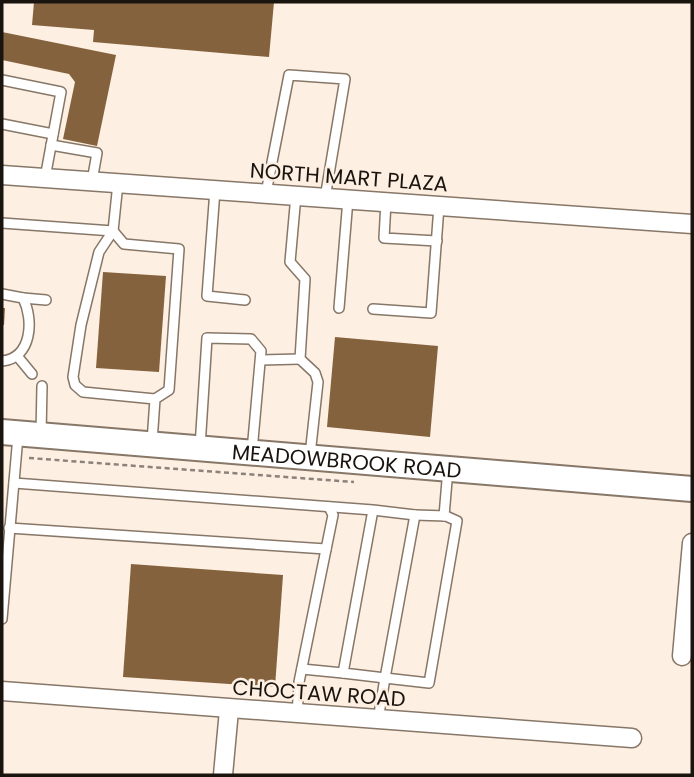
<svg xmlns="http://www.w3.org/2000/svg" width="694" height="777" viewBox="0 0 694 777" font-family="Poppins,sans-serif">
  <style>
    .building { fill: #85623e }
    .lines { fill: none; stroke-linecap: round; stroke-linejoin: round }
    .lane-casing { stroke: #877768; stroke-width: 12 }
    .street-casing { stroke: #877768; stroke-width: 21 }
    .secondary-casing { stroke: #877768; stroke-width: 28 }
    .path { stroke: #8c8279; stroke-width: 2.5; stroke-dasharray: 5 3.5; stroke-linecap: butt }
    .lane { stroke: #fff; stroke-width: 9 }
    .street { stroke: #fff; stroke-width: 18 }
    .secondary { stroke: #fff; stroke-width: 24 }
    .labels { text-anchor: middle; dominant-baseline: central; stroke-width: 5; stroke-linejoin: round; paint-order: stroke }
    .street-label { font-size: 21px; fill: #1a140f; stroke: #fdefe1 }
  </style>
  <rect width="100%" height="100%" fill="#fdefe1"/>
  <g class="building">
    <path d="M34,2H274L269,57L93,42L94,30L32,25Z"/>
    <path d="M2,32L116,55L97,146L63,139L75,82L69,74L2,60Z"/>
    <path d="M103,272L166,276L159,372L96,368Z"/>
    <path d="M2,308H5L4,325H2Z"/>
    <path d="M335,337L438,346L430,437L327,427Z"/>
    <path d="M131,564L283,575L275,687L123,677Z"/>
  </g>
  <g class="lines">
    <defs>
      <g id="lane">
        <path d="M2,80L61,92L45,178"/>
        <path d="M2,124L53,134"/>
        <path d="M51,145L97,153L92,181"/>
        <path d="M118,183L113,231L99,252L81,325L73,377L75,385L83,392L155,399"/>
        <path d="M215,190L207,296L245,300"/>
        <path d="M266,193L289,75L345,79L325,198"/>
        <path d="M296,195L290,262L305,279L300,359L315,373L318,382L310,455"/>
        <path d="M386,202L384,238L437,241"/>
        <path d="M2,223L113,231L124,244L179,249L169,390L155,399L152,442"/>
        <path d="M2,294L23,298C34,320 32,358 2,361"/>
        <path d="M23,298L46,300"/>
        <path d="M339,308L348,199"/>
        <path d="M373,309L431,313L439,206"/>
        <path d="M18,357L32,374"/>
        <path d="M261,360L300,359"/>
        <path d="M41,434L42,386"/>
        <path d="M200,447L207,338L251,339L261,351L252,451"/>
        <path d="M14,483L373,510L415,515L385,678L343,673L373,510"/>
        <path d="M444,516L448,469"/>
        <path d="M9,528L326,549"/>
        <path d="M2,619L18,436"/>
        <path d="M302,669L343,673"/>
        <path d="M297,715L299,682L333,515L329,507"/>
        <path d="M378,720L385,678L429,683L432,666L457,521L446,516L415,515"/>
      </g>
      <g id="street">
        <path d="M2,175L692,224"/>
        <path d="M682,656L692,543"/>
        <path d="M2,691L632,738"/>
        <path d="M223,775L229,710"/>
      </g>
      <g id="secondary">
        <path id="s1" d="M2,432L692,489"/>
      </g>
    </defs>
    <use href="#lane" class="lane-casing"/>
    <use href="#street" class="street-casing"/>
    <use href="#secondary" class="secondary-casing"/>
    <path class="path" d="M29,458L354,482"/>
    <use href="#lane" class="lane"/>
    <use href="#street" class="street"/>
    <use href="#secondary" class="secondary"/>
  </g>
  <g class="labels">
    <g class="street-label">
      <text transform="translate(349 177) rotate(4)">NORTH MART PLAZA</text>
      <text stroke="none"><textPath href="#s1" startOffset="346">MEADOWBROOK ROAD</textPath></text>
      <text transform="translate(319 693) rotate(4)">CHOCTAW ROAD</text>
    </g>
  </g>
  <rect width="694" height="777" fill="none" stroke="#1a140f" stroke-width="7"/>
</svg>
